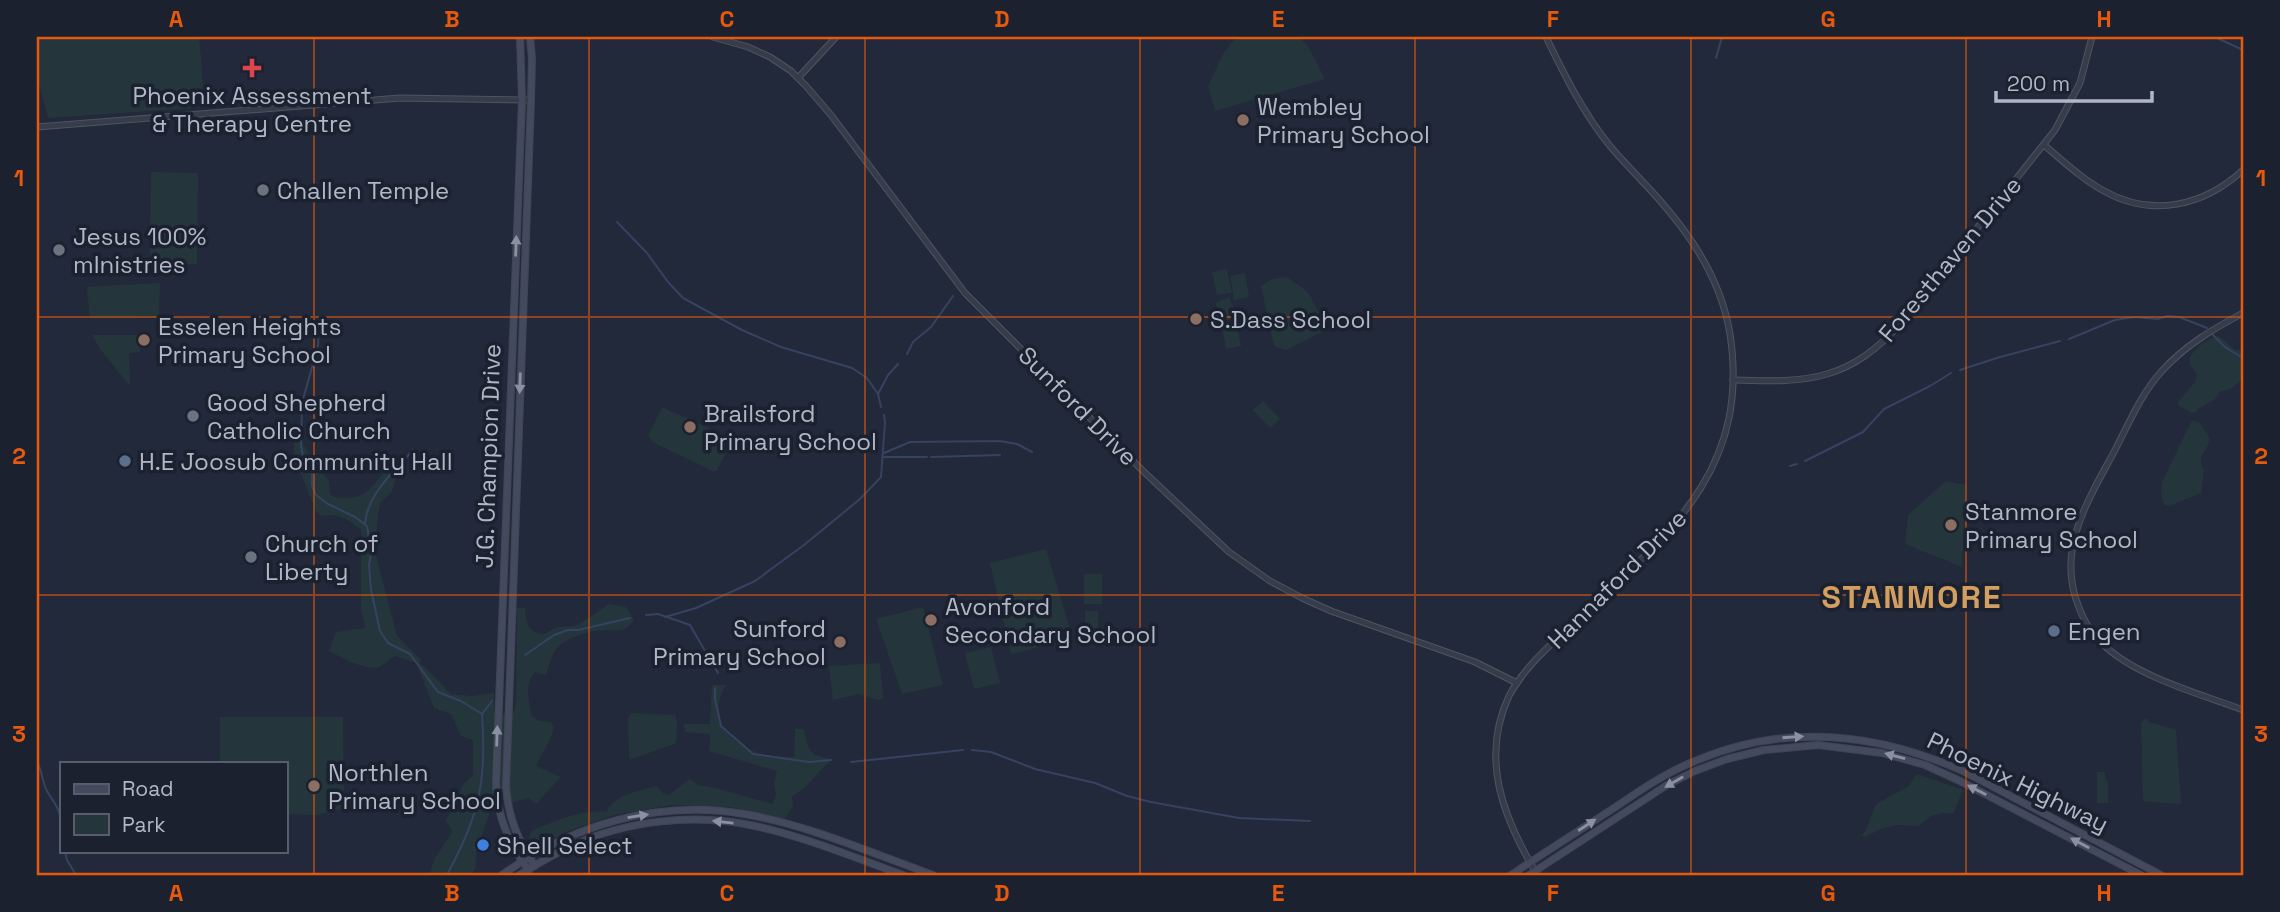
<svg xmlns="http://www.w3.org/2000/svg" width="2280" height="912" viewBox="0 0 2280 912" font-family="'Space Grotesk',sans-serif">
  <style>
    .green { fill: #24363b }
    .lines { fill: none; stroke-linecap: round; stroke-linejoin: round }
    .stream { stroke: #364261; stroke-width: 2 }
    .tertiary-casing { stroke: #4e5462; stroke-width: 7 }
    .secondary-casing { stroke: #3f4553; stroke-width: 8 }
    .tertiary { stroke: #363c4a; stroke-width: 5 }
    .secondary { stroke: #444a5d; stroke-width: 6 }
    .oneway { fill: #8b91a1 }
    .grid { fill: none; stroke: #e8590c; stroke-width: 2; stroke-opacity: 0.55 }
    .health-dot { fill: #e0444e; stroke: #1b212f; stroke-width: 2.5 }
    .education-dot { fill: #8d6e63; stroke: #1b212f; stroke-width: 2.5 }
    .worship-dot { fill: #6b7280; stroke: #1b212f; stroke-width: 2.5 }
    .service-dot { fill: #5c6f8a; stroke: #1b212f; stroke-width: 2.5 }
    .shop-dot { fill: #3f7fe0; stroke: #1b212f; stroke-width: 2.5 }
    .labels { text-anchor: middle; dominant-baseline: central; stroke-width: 7; stroke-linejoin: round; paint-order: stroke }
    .poi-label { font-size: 24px; fill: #b1b7c6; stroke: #1b212f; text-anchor: start }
    .street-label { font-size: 24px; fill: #b1b7c6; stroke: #1b212f }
    .district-label { font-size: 32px; font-weight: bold; letter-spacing: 2px; fill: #d29f60; stroke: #1b212f }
    .neatline { fill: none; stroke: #e8590c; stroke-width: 2.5 }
    .grid-label { font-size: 23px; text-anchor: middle; font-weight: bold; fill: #e8590c }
  </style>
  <rect width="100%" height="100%" fill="#22293a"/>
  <g class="green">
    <path d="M37,37H199L205,107L48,118L37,77Z"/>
    <path d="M1236,37H1300L1309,48L1325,79L1215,111L1208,86L1223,54Z"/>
    <path d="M151,172L198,173L197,264H150Z"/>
    <path d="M1227,269L1232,293L1217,295L1212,272Z"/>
    <path d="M1245,273L1249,297L1234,300L1230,276Z"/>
    <path d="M1287,277L1307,291L1328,329L1286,350L1274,346L1261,286L1272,279Z"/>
    <path d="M160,283L159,317L90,318L87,287Z"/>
    <path d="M1229,297L1237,316L1223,322L1215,303Z"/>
    <path d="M1236,322L1241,346L1226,349L1222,325Z"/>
    <path d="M92,335H140V352L129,353L130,386L100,349Z"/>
    <path d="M2219,336L2235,350H2243V379L2230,389L2221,391L2214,400L2198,409L2197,412L2192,413L2178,405V402L2195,382L2197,375L2190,364V357C2196,347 2208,338 2219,336Z"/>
    <path d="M1263,401L1280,419L1270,428L1253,410Z"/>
    <path d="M662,407L732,439L717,471H713L654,443L648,436Z"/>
    <path d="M2192,420L2200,423L2210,439C2207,451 2195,457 2204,470L2201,493L2169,506L2165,505L2161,495L2162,482Z"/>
    <path d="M299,439L302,441L312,461L329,481L330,494C335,498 339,498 346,498C378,499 379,463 403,459L391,493L380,503L374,548L397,636L421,660L420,663L451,694L472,696L494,693V712L500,715L513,713L516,704L517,608H525C526,616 526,628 535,632C544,638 551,628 560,627C566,626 572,627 577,625C582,623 604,608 608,604L626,607L634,620C626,633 616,630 604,630C592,629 564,639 557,648C551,656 549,666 546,675L535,672C524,687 529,698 531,715L539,721L551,722L554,727C552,739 541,754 536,766L561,777L536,804L528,798L512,803L509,789L491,795C494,820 472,843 476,868L470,875H429L435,858L451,834L452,830L446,821L463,785L473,775V740L461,736L451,714L434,708L416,663L396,656C390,658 386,663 381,666C367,673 342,657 329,651L336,632L365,628L361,609V530C349,519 337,513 321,516L316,511L301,474L293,463L294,442Z"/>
    <path d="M1946,481L1966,485L1962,567L1905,544L1908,515Z"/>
    <path d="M1046,549L1073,639L1011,654L990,563Z"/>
    <rect x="1084" y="574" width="18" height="30"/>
    <path d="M923,607L943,685L902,694L876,619Z"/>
    <rect x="1085" y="611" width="13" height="26"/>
    <path d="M991,647L1000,683L974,689L965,653Z"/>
    <path d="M880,663L883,698L878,700L858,694L833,700L829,666Z"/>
    <path d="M712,685H726C718,697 715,716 724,729C726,733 732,737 736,741C744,742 745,746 751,750C764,757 781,757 794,757L795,729H804C808,748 807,754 827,758L830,762C817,772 806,790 792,796L793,806L785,819L730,807L672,805L614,815L571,830L544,844L531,842L529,838L531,831C555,821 580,809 606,812C617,793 637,792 656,786L664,794L669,795L689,779L699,785L715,788L773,804L776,794L774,784L777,771L709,751L710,734L685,732L684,724H710Z"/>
    <path d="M632,713L675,715L677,724L676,743L632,759L629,758L628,718Z"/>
    <path d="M220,717H343L344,808L317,815L285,814V763H220Z"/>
    <path d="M2147,718L2149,722L2176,730L2181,804L2143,801L2141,722Z"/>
    <path d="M2097,772H2105L2106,781H2108V803H2097Z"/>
    <path d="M1917,774L1963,790L1953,814L1943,813L1933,815L1918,826L1898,825L1884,828L1864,837L1862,835L1866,830L1876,804L1909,786Z"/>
  </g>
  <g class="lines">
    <g class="stream">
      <path d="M2215,37L2243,50"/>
      <path d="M1716,58L1722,37"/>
      <path d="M617,222L647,253L668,282L683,298L742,330L781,347L852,368L867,378L878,394"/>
      <path d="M319,319L318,346L302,403L301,447L303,455L312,469V486L316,495L328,504L355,517L367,526L371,553L369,565L371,590L380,631L388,643L410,654L438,692L461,701L482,714C484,741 484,777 477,803C471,828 459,852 447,875"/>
      <path d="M2213,335L2225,347L2243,358"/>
      <path d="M2069,339L2115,320L2134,317L2158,319L2167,316L2179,317L2207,328"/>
      <path d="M907,354L913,342L931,327L953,296"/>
      <path d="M1960,370L2000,357L2060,341"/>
      <path d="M881,407L878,394L888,375L898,364"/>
      <path d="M884,453L910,442L1000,441L1017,444L1032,452"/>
      <path d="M883,457H927"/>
      <path d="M931,457L1000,455"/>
      <path d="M1805,461L1863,432L1884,409L1930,386L1951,373"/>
      <path d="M1790,466L1797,464"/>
      <path d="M365,523C368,493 394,472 413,450"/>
      <path d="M646,615L658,614L690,625L718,673"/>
      <path d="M665,617L696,608L755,581L804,545L860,499L881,477L885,422L884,415"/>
      <path d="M525,655L554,635L568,630H578L630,618"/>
      <path d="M715,688V699L721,726L753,754L809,762L831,760"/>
      <path d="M482,714L492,701"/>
      <path d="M972,750L991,752L1035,769L1095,783L1127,796L1151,802L1239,818L1310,821"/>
      <path d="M37,762C42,770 42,780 46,789C51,799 57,804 60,815"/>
      <path d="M851,762L963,750"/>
      <path d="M65,851L67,860L76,875"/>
    </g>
    <defs>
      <g id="tertiary">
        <path d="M713,37L748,47L770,57L791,71L806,86L831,115L965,293L1142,470L1229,552L1270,581L1302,598L1331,611L1475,662L1517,683"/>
        <path d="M798,78L836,37"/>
        <path d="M37,127L400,98L531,100"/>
        <path d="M2044,145C2063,161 2082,179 2104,191C2152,218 2204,206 2243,170"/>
        <path d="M2243,313C2213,329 2184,346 2161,372C2141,394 2129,423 2115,450C2089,499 2056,548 2078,605C2082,616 2088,628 2096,637C2128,675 2198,693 2243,710"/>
        <path d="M1733,380C1810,383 1850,381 1904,320L2055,130L2080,83L2092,37"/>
        <path d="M1535,871C1503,817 1480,758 1509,696C1524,667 1552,644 1575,621C1665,537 1751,473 1730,334C1720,273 1684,225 1642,181C1631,169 1620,158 1610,146C1583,113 1564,74 1546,37"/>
      </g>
      <g id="secondary">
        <path d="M520,37L522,100L496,782C497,815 508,844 529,870"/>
        <path d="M530,37L532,58L531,100L506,786C508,817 518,841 535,866"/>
        <path d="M502,875C572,825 658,799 744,814C809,825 871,853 933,875"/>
        <path d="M519,875C536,865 553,854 571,846C627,820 695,813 755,826C806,837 855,858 903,875"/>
        <path d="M1511,875C1545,852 1580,830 1614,808C1638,792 1662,775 1688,764C1779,723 1873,731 1963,771L2161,875"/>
        <path d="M1529,875L1667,785L1695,771L1727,759L1764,750L1818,745L1882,753L1925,765L1958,780L2141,875"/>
      </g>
    </defs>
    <use href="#tertiary" class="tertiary-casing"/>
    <use href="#secondary" class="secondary-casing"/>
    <use href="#tertiary" class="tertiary"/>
    <use href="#secondary" class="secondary"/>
  </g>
  <defs><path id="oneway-solid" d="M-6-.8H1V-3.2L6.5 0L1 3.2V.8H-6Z" transform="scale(1.75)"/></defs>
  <g class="oneway">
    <use href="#oneway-solid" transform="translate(516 246) rotate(-88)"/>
    <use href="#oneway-solid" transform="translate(520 383) rotate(92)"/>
    <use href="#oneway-solid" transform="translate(497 736) rotate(-88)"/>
    <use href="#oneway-solid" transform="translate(1793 737) rotate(-4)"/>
    <use href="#oneway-solid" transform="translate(1895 756) rotate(-165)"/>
    <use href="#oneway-solid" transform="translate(1674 782) rotate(150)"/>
    <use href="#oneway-solid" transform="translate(1977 790) rotate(-153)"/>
    <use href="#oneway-solid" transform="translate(638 816) rotate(-9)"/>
    <use href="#oneway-solid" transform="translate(723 822) rotate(-174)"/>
    <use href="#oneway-solid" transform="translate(1587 825) rotate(-33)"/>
    <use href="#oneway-solid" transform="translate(2080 843) rotate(-152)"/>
  </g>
  <path class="grid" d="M314,37V875M589,37V875M865,37V875M1140,37V875M1415,37V875M1691,37V875M1966,37V875M37,317H2243M37,595H2243"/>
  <path class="health-dot" d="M248.5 57.5h7v7h7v7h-7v7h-7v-7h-7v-7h7z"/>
  <g class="education-dot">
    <circle cx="1243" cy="120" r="7"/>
    <circle cx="1196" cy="319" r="7"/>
    <circle cx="144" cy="340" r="7"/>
    <circle cx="690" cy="427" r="7"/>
    <circle cx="1951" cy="525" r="7"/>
    <circle cx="931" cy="620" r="7"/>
    <circle cx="840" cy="642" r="7"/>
    <circle cx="314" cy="786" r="7"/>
  </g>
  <g class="worship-dot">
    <circle cx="263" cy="190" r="7"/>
    <circle cx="59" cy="250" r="7"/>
    <circle cx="193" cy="416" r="7"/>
    <circle cx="251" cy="557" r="7"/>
  </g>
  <g class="service-dot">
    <circle cx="125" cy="461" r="7"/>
    <circle cx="2054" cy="631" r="7"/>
  </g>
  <circle class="shop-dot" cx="483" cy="845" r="7"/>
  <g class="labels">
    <g class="poi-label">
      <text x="252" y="95" text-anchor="middle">Phoenix Assessment<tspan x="252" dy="28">&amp; Therapy Centre</tspan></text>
      <text x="1257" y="106">Wembley<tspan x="1257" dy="28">Primary School</tspan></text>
      <text x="277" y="190">Challen Temple</text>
      <text x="73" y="236">Jesus 100%<tspan x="73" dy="28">mInistries</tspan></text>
      <text x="1210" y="319">S.Dass School</text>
      <text x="158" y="326">Esselen Heights<tspan x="158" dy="28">Primary School</tspan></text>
      <text x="207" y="402">Good Shepherd<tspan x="207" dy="28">Catholic Church</tspan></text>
      <text x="704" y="413">Brailsford<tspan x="704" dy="28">Primary School</tspan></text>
      <text x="139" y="461">H.E Joosub Community Hall</text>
      <text x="1965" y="511">Stanmore<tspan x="1965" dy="28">Primary School</tspan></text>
      <text x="265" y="543">Church of<tspan x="265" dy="28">Liberty</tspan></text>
      <text x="945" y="606">Avonford<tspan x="945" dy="28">Secondary School</tspan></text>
      <text x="826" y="628" text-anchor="end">Sunford<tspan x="826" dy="28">Primary School</tspan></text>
      <text x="2068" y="631">Engen</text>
      <text x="328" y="772">Northlen<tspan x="328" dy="28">Primary School</tspan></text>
      <text x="497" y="845">Shell Select</text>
    </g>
    <g class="street-label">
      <text transform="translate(1950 259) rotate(-50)">Foresthaven Drive</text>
      <text transform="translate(1078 406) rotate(45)">Sunford Drive</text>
      <text transform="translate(488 456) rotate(-88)">J.G. Champion Drive</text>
      <text transform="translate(1617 579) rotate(-45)">Hannaford Drive</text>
      <text transform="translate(2018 782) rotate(26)">Phoenix Highway</text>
    </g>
    <g class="district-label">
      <text x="1912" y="597">STANMORE</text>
    </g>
  </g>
  <rect width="2280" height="912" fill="none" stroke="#1b212f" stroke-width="77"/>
  <rect x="60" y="762" width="228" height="91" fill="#1b212f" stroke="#575d6b" stroke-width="2"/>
  <rect x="74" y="784" width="35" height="10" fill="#444a5d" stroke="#575d6b" stroke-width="2"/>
  <text x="122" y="796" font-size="21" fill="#b1b7c6">Road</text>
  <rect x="74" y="814" width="35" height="21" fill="#24363b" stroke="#575d6b" stroke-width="2"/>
  <text x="122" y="832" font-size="21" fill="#b1b7c6">Park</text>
  <path d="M1996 91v10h156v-10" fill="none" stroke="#b1b7c6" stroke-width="3.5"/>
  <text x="2007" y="91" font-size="21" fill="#b1b7c6" stroke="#1b212f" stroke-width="5" paint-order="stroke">200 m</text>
  <rect x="38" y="38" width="2204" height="836" class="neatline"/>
  <g class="grid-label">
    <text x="176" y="27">A</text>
    <text x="452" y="27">B</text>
    <text x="727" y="27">C</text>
    <text x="1002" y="27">D</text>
    <text x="1278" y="27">E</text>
    <text x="1553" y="27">F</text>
    <text x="1828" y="27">G</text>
    <text x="2104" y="27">H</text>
    <text x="19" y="186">1</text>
    <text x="2261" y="186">1</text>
    <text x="19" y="464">2</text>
    <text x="2261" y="464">2</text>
    <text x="19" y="742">3</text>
    <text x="2261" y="742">3</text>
    <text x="176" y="901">A</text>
    <text x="452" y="901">B</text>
    <text x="727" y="901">C</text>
    <text x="1002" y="901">D</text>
    <text x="1278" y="901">E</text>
    <text x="1553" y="901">F</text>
    <text x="1828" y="901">G</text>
    <text x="2104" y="901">H</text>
  </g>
</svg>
